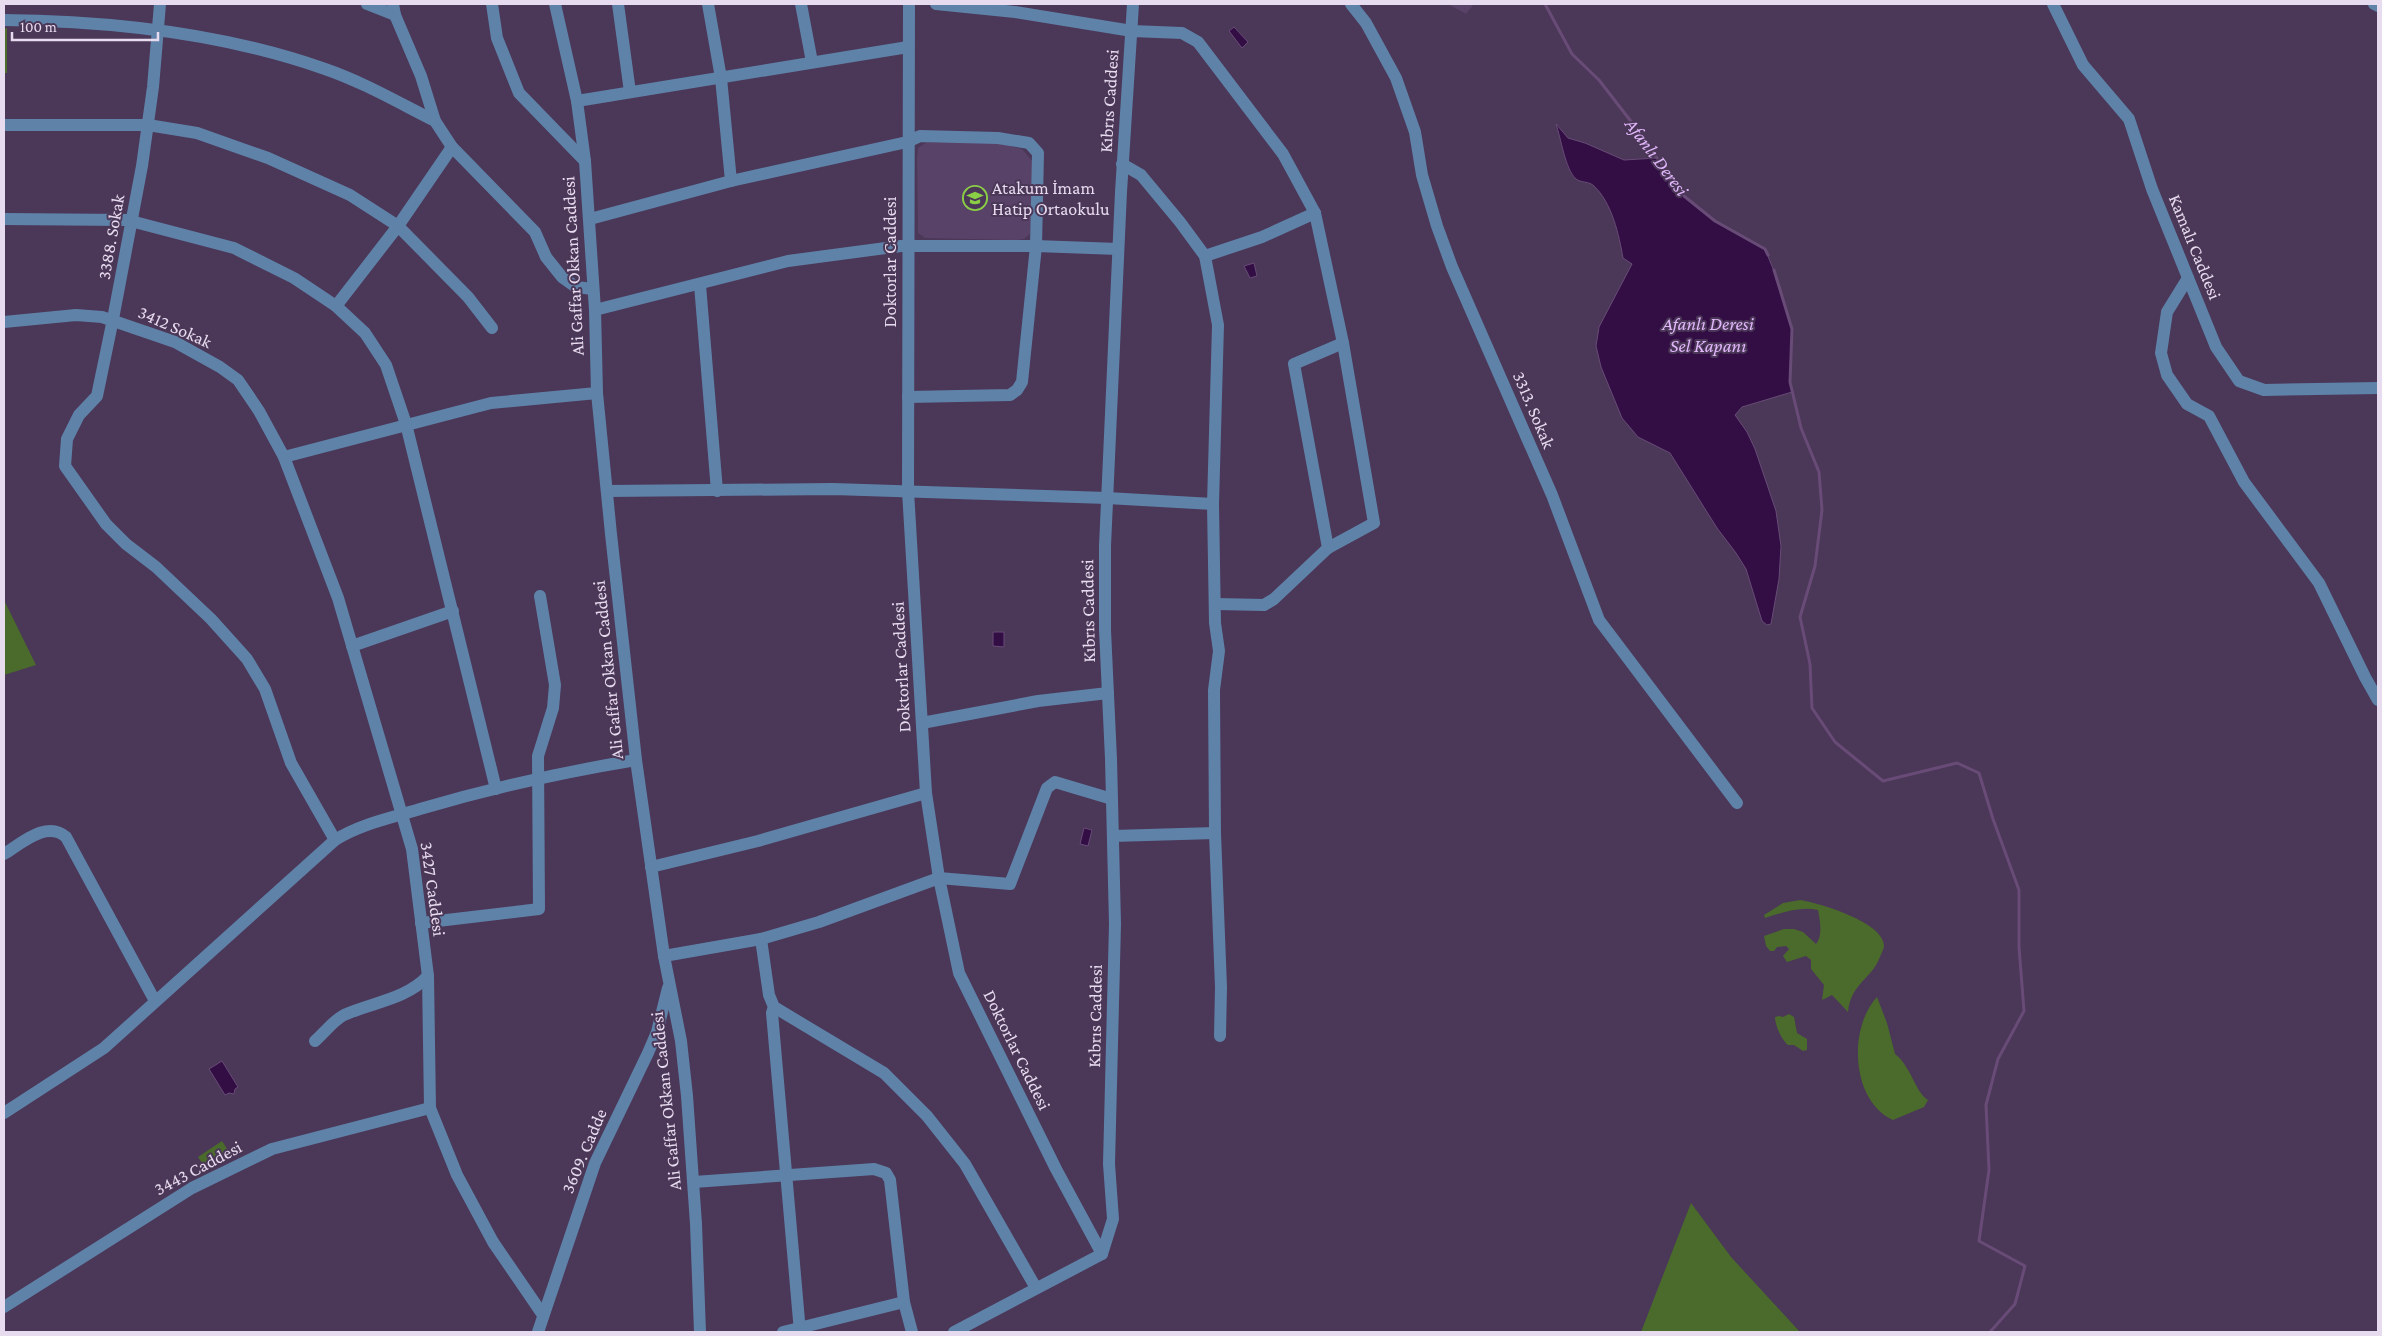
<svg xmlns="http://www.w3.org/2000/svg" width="2382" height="1336" viewBox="0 0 2382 1336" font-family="'Crimson Pro',serif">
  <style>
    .built { fill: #594267 }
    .green { fill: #4a6b2c }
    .water { fill: #320e44; stroke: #684c77 }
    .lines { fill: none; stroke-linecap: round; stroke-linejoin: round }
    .stream { stroke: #684c77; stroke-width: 3 }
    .minor { stroke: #5f82a9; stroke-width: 12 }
    .labels { text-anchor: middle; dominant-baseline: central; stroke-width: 4; stroke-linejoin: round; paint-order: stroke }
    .street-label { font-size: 18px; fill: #e7dbef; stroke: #4b3757 }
    .poi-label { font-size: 18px; fill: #e7dbef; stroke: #4b3757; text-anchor: start }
    .water-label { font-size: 19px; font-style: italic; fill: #e1b7fb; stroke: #4b3757 }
  </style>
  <rect width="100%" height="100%" fill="#4b3757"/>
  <g class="built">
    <path d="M1448,4H1474L1466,14Z"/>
    <path d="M927,142L1000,143L1022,149L1034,163L1030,234L1024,239L1015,240L925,238L918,233L917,158L918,148Z"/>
  </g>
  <g class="green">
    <path d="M7,28V73H4V29Z"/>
    <path d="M4,600L36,665L4,675Z"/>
    <path d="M1800,900C1819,903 1884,922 1884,946C1884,949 1881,954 1880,957C1871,980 1851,983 1848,1012L1832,995L1822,1000L1824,985L1811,969V960L1806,956L1787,962L1783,956L1789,949L1786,946L1777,947L1774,951H1770L1766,946L1764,936L1784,929H1794L1803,932L1816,944C1823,936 1820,920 1818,910C1800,906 1781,913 1765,918L1764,915L1783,903Z"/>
    <path d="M1877,997L1887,1023L1895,1054C1911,1066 1915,1092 1928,1100L1924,1107L1893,1120C1851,1101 1848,1028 1877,997Z"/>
    <path d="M1789,1014L1794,1017L1797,1033L1807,1039V1050L1803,1051L1794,1045H1788C1782,1040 1775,1026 1775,1017L1779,1016L1783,1017Z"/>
    <path d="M222,1141L231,1155L207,1170L198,1157Z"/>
    <path d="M1691,1203L1731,1257L1800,1332H1641Z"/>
  </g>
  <g class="water">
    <path d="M1234,27L1248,42L1242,48L1229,31Z"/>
    <path d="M1556,124L1568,138L1585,143L1624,160L1657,158L1684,196L1715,221L1765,249L1778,281L1792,329L1790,382L1792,392L1742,407L1735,415L1747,432L1755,449L1776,511L1781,546L1779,579L1771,624L1767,625L1762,621L1746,569L1736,553L1717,528L1670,453L1638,437L1622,418L1601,367L1596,346L1599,327L1632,264L1623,258C1619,235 1612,203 1594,186C1589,181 1581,183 1576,179C1565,169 1561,138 1556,124Z"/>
    <path d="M1254,263L1257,276L1250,278L1244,266Z"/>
    <path d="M993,632H1004V647L993,646Z"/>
    <path d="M1084,828L1092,830L1088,846L1080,844Z"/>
    <path d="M222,1061L238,1087L235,1089L234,1094L229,1093L225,1095L209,1069Z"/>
  </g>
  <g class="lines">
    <g class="stream">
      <path d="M1545,4L1572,54L1599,80L1633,124L1684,196L1715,221L1765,249L1768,255"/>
      <path d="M1774,270L1792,329L1790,382L1801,428L1819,472L1822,510L1815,566L1800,617L1810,664L1812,708L1835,742L1883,781L1957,763L1979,773L1993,819L2019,890V947L2024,1011L1998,1059L1986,1105L1989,1170L1979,1241L2025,1266L2015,1304L1990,1332"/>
    </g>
    <g class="minor">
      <path d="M160,4L153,87L142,166L113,319L97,396L79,415L67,439L65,466L106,524L126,544L156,567L211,619L247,659L265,689L291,763L335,840"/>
      <path d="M367,4L395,15"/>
      <path d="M393,4L395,15L421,76L435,121L452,147L535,232L546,257L562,277L576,287L593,289"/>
      <path d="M492,4L497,38L519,93L585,161"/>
      <path d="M555,4L577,101L585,161L595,310L597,393L611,534L636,760L664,956L681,1041L687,1096L696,1224L700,1332"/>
      <path d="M618,4L630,92"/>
      <path d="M708,4L721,78L731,181"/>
      <path d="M801,4L812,62"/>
      <path d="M909,4L908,491L926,793L939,878L959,973L1056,1169L1102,1254L1113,1219L1109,1164L1115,924L1111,759L1105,630V546L1121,192L1133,4"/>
      <path d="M936,4L1015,12L1132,31L1182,33L1198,42L1283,154L1315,213L1343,343L1374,523L1328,548L1274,599L1264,605L1216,604"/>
      <path d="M1351,4L1366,23L1396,78L1415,132L1422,175L1437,226L1452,267L1552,495L1599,620L1737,803"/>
      <path d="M2053,4L2083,65L2129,119L2152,189L2216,347L2239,381L2264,390L2378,388"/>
      <path d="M2374,4L2378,6"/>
      <path d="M4,20C112,21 223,33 325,69C363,82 399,103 435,121"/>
      <path d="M577,101L908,47"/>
      <path d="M4,125H148L197,133L268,158L350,195L398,226L468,297L492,328"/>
      <path d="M1122,164L1141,175L1180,222L1205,256L1218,325L1213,504L1215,623L1219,651L1214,690L1215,833L1221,987L1220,1036"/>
      <path d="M4,219L127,220L234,248L294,278L336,306L365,333L386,365L406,424L496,789"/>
      <path d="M590,219L731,181L907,142L920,136L998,138L1029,143L1038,153L1036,246L1022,382L1017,390L1010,395L908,397"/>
      <path d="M1205,256L1262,237L1315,213"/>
      <path d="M2188,278L2167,312L2161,353L2167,375L2187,404L2209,416L2244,482L2319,583L2365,677L2378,700"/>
      <path d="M700,285L717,491"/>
      <path d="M336,306L398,226L452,147"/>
      <path d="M595,310L788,261L901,246H1036L1118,249"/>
      <path d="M4,322L76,315L102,317L175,342L220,367L238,380L259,411L284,457L338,598L412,849L428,976L430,1108L457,1175L493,1242L543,1315"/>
      <path d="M284,457L491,403L597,393"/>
      <path d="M607,491L833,489L1107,498L1213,504"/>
      <path d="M1328,548L1294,364L1343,343"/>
      <path d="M352,646L453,611"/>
      <path d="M922,723L1038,701L1108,693"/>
      <path d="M1113,836L1215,833"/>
      <path d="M4,854C22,843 47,820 66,837L155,1001"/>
      <path d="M651,867L758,841L926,793"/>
      <path d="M421,923L539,909L538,756L553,708L555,685L540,596"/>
      <path d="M761,939L769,995L774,1007L884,1073L927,1116L965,1164L1036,1288"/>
      <path d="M664,956L761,939L819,922L939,878L1010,884L1047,788L1055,782L1112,799"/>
      <path d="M774,1007L772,1013L800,1332"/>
      <path d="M315,1041C324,1033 334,1020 344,1015C373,1002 405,1000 428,976"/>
      <path d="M4,1113L104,1048L335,840C360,824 391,818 420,809C491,788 563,772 636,760"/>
      <path d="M694,1182L874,1169L886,1173L890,1180L904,1302L912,1332"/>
      <path d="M4,1307L192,1188L272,1149L430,1108"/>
      <path d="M538,1332L595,1163L648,1053L657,1032L668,988"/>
      <path d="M783,1332L904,1302"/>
      <path d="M954,1332L1102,1254"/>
    </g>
  </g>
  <defs>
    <symbol id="school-ring" viewBox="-11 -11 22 22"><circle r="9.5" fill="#4b3757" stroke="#8ace47" stroke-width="1.5"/><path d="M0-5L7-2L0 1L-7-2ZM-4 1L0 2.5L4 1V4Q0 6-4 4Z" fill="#8ace47"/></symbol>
  </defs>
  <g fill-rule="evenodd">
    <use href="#school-ring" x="961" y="184" width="28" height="28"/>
  </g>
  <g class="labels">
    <g class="street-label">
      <text transform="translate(1109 101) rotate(-86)">Kıbrıs Caddesi</text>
      <text transform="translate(111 237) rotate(-80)">3388. Sokak</text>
      <text transform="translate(2195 247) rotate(68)">Kamalı Caddesi</text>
      <text transform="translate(890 262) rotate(-90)">Doktorlar Caddesi</text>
      <text transform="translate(573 266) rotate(-93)">Ali Gaffar Okkan Caddesi</text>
      <text transform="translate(175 327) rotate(24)">3412 Sokak</text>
      <text transform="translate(1534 410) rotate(67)">3313. Sokak</text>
      <text transform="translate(1088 611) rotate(-91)">Kıbrıs Caddesi</text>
      <text transform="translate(901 667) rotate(-93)">Doktorlar Caddesi</text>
      <text transform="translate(608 670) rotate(-96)">Ali Gaffar Okkan Caddesi</text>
      <text transform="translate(433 889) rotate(82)">3427 Caddesi</text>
      <text transform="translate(1095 1016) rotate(-89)">Kıbrıs Caddesi</text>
      <text transform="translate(1017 1050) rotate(64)">Doktorlar Caddesi</text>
      <text transform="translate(666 1101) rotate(-96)">Ali Gaffar Okkan Caddesi</text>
      <text transform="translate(584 1151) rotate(-67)">3609. Cadde</text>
      <text transform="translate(198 1168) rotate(-28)">3443 Caddesi</text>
    </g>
    <g class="poi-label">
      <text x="992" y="188">Atakum İmam<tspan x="992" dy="21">Hatip Ortaokulu</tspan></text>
    </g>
    <g class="water-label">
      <text transform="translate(1657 157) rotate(53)">Afanlı Deresi</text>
      <text x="1708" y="323">Afanlı Deresi<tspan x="1708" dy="22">Sel Kapanı</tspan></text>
    </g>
  </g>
  <rect width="2382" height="1336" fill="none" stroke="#e7dbef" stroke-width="10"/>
  <path d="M12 32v8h146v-8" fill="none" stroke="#e7dbef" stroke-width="2.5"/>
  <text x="20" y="32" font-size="15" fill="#e7dbef" stroke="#4b3757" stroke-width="4" paint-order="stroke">100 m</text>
</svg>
